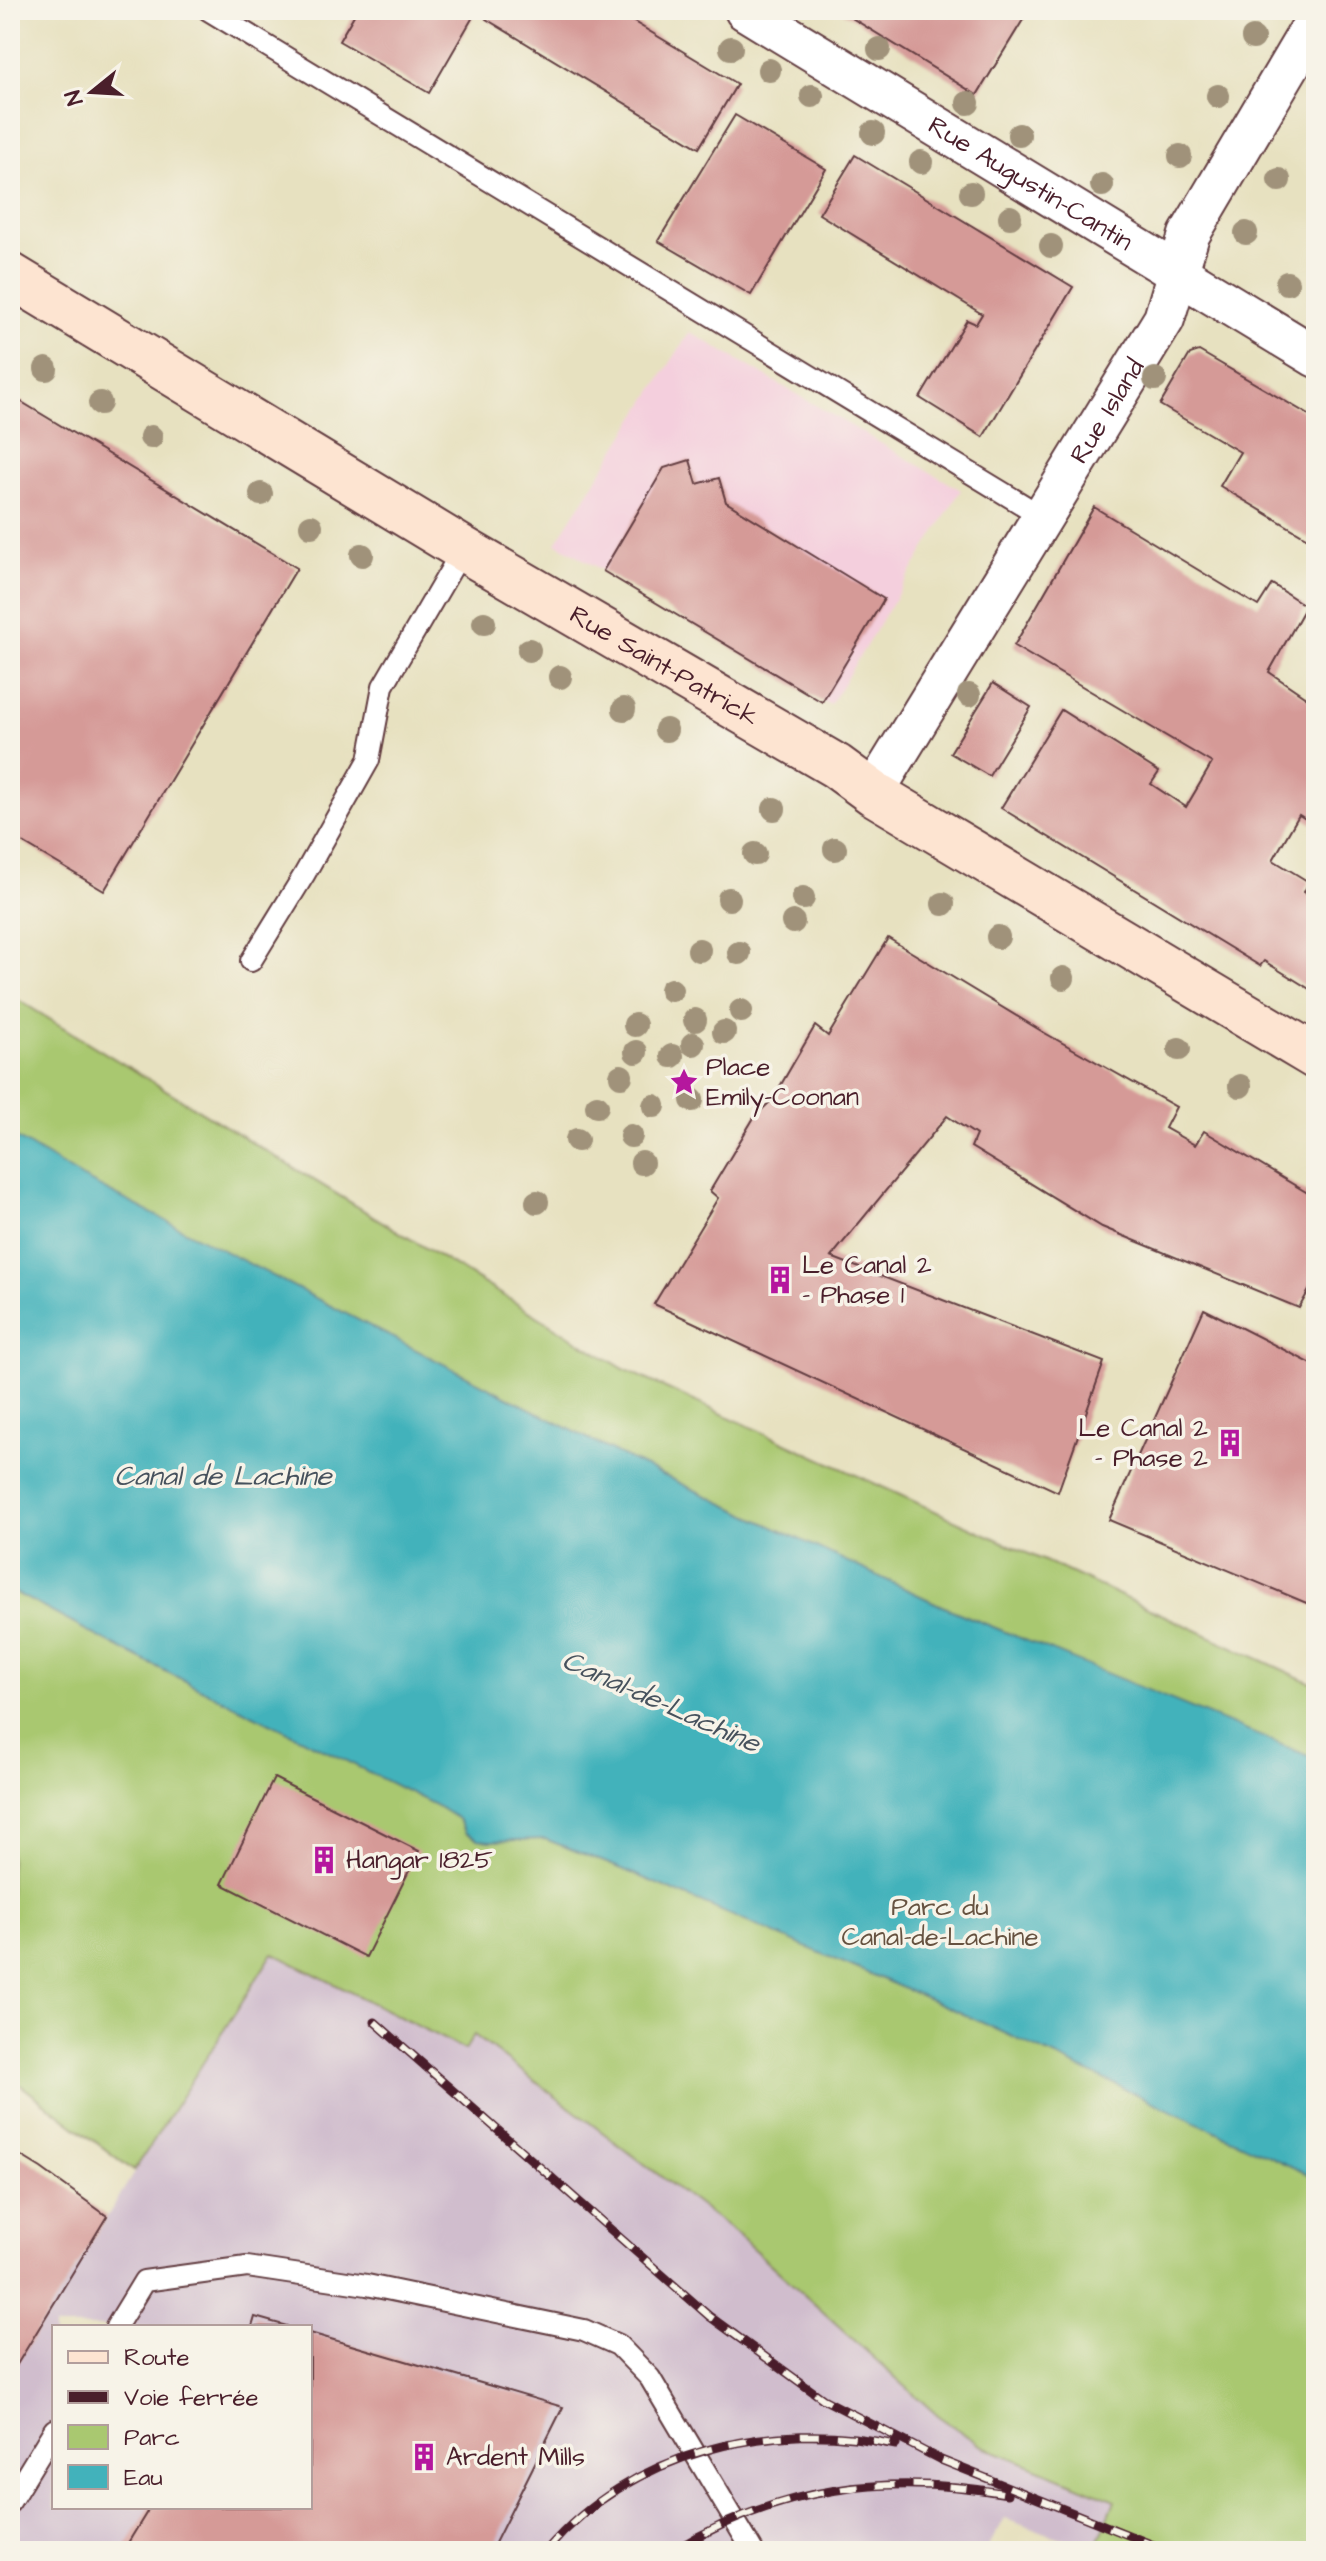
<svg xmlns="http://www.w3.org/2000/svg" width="1326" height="2561" viewBox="0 0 1326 2561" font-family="'Architects Daughter',sans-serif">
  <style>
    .built { fill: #f4cfdd }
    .industrial { fill: #d0bdcd; fill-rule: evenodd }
    .green { fill: #a9c870; stroke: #7a744e; stroke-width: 2 }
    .water { fill: #42b2bb; stroke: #466873; stroke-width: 2 }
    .building { fill: #d59a97 }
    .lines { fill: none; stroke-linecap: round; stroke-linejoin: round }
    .service-casing { stroke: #623c41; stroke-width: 24 }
    .minor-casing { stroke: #623c41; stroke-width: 44 }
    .secondary-casing { stroke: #623c41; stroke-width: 48 }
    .service { stroke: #fff; stroke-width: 20 }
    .minor { stroke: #fff; stroke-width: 40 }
    .secondary { stroke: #fde4d1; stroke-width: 44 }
    .rail-casing { stroke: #4a1f2b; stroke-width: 9 }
    .rail { stroke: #f7f3e8; stroke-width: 6; stroke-dasharray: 18; stroke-linecap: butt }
    .tree { fill: #a0927a }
    .labels { text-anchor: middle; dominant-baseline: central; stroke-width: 7; stroke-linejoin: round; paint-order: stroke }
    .street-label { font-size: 26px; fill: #4a1f2b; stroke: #f7f3e8 }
    .poi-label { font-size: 26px; fill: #4a1f2b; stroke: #f7f3e8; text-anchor: start }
    .park-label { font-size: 26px; fill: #665240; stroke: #f7f3e8 }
    .water-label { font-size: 28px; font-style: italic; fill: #47525d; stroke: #f7f3e8 }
  </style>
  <rect width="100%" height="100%" fill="#f7f3e8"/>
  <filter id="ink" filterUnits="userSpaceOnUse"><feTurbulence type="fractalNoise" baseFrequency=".0125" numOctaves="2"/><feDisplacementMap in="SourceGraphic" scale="16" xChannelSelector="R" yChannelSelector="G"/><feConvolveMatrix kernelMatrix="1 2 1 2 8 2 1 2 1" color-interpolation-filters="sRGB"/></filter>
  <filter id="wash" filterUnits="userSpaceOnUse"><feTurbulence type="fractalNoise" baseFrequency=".006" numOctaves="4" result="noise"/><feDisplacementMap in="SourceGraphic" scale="32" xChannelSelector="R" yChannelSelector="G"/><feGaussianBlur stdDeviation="1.8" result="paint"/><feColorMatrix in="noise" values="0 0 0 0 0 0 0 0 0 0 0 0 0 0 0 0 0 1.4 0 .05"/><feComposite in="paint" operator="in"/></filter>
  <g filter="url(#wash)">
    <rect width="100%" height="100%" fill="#e7e1c0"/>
    <path class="built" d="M690,332L961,490L830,705L556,543Z"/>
    <path class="industrial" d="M272,1953L465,2049L474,2035L738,2235L937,2415L1115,2500L1095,2550L1005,2519L985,2551H10V2376L135,2171ZM54,2327H310V2507H54Z"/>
    <path class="green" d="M10,995L624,1369L1316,1685V2551H1095L1115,2500L980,2445L937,2415L738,2235L474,2035L465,2050L273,1953L134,2171L10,2077Z"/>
    <path class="water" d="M10,1134L83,1178L618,1454L942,1606L1316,1759V2178L957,2011L622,1869L545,1839L490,1841L478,1839L466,1833L458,1819L439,1807L127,1652L10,1590Z"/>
    <g id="blocks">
      <g class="building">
        <path d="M357,10H477L429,93L339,41Z"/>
        <path d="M491,10H614L737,84L699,148L486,19Z"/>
        <path d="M839,10H1029L977,95Z"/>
        <path d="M735,115L826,169L751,295L658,241Z"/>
        <path d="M855,155L1073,287L983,437L920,398L967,320L976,324L982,314L819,214Z"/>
        <path d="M1199,351L1316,419V543L1220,486L1240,452L1160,405L1190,354Z"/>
        <path d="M10,395L297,568L104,891L10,835Z"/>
        <path d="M690,460L697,484L719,478L726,502L884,599L822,702L603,571L664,468Z"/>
        <path d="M1094,507L1258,606L1272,584L1306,606L1269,672L1316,704V823L1315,825L1299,815L1273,860L1309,882L1304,892L1316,898V993L1264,961L1260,966L1001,808L1061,710L1159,772L1151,784L1186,807L1212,763L1014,646Z"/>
        <path d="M993,683L1031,707L989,776L950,753Z"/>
        <path d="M888,938L1043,1032L1176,1107L1165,1128L1195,1145L1204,1131L1316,1198V1278L1299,1308L1102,1227L971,1147L976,1135L947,1116L831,1257L1104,1362L1058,1492L654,1304L718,1198L710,1191L755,1116L772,1100L815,1026L828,1036Z"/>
        <path d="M1204,1309L1316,1366V1607L1109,1520Z"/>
        <path d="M274,1778L419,1851L366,1957L222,1884Z"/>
        <path d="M10,2149L41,2168L107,2216L10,2376Z"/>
        <path d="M255,2317L287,2326V2327H252Z"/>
        <path d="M310,2333L563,2407L491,2551H123L150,2507H310Z"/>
      </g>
    </g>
  </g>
  <g filter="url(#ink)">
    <use href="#blocks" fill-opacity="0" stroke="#623c41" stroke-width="2"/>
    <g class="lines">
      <defs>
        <g id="service">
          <path d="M208,10L1043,517"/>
          <path d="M251,961L304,875L369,760L383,686L463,549"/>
          <path d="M116,2327L144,2281L247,2267L367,2285L584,2330L618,2345L650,2378L753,2551"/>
          <path d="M10,2502L54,2430"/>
        </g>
        <g id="minor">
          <path id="s1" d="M745,10L1316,357"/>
          <path id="s2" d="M873,793L1164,319L1189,235L1316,20"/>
        </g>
        <g id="secondary">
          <path id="s3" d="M10,275L463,549L836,766L873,793L1316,1057"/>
        </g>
      </defs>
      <use href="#service" class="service-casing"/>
      <use href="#minor" class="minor-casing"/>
      <use href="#secondary" class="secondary-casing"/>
      <use href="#service" class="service"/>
      <use href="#minor" class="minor"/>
      <use href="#secondary" class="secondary"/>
      <defs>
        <g id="rail">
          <path d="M375,2022L709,2316L823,2399L941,2460L1168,2551"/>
          <path d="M546,2551C629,2452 772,2417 896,2445"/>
          <path d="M673,2551C780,2486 887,2473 1008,2494"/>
        </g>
      </defs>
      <use href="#rail" class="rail-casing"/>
      <use href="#rail" class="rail"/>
    </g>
    <g class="tree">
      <circle cx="1253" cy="38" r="12"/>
      <circle cx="731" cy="48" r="12"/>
      <circle cx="879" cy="49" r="12"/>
      <circle cx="769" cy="70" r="12"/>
      <circle cx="812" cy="96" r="12"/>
      <circle cx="1218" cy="96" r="12"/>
      <circle cx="968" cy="103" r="12"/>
      <circle cx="873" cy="133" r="12"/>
      <circle cx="1019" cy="135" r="12"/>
      <circle cx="1180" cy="156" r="12"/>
      <circle cx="921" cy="162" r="12"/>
      <circle cx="1279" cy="180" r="12"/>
      <circle cx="1102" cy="185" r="12"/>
      <circle cx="971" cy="193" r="12"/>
      <circle cx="1010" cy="217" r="12"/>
      <circle cx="1246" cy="233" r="12"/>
      <circle cx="1051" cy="246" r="12"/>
      <circle cx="1287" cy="283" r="12"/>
      <circle cx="46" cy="369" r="12"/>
      <circle cx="1155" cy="379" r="12"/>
      <circle cx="100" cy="403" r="12"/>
      <circle cx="151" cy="437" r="12"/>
      <circle cx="261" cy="494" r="12"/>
      <circle cx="311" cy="526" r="12"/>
      <circle cx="362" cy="555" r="12"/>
      <circle cx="484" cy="623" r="12"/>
      <circle cx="529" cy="650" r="12"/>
      <circle cx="560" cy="677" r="12"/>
      <circle cx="969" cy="695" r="12"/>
      <circle cx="624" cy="709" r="12"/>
      <circle cx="666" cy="730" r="12"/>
      <circle cx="774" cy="809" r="12"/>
      <circle cx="835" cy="849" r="12"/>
      <circle cx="755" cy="854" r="12"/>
      <circle cx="803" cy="898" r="12"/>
      <circle cx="729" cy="899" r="12"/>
      <circle cx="943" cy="904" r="12"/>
      <circle cx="793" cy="922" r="12"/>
      <circle cx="998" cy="937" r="12"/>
      <circle cx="699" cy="950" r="12"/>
      <circle cx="739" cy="953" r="12"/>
      <circle cx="1063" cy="978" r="12"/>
      <circle cx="671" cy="990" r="12"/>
      <circle cx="741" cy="1011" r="12"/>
      <circle cx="695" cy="1020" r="12"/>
      <circle cx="635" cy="1025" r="12"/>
      <circle cx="724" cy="1032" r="12"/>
      <circle cx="693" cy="1044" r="12"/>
      <circle cx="1179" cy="1049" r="12"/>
      <circle cx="636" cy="1052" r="12"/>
      <circle cx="672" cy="1056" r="12"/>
      <circle cx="621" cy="1076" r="12"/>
      <circle cx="1240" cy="1086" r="12"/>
      <circle cx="692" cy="1100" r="12"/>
      <circle cx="597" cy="1106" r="12"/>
      <circle cx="654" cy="1106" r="12"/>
      <circle cx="631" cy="1136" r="12"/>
      <circle cx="577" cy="1140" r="12"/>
      <circle cx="642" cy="1163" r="12"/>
      <circle cx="537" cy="1202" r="12"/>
    </g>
  </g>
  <defs>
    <symbol id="sight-bare" viewBox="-9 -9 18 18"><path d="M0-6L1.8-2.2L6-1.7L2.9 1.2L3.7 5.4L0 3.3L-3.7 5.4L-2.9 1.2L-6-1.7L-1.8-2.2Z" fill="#b5179e" stroke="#f7f3e8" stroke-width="2.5" paint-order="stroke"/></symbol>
    <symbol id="building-bare" viewBox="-9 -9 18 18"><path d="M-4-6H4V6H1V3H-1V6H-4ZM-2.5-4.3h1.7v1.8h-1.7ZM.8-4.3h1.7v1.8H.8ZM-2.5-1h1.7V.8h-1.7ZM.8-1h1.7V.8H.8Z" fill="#b5179e" stroke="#f7f3e8" stroke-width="2.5" paint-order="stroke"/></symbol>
  </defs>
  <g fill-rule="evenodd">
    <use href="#sight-bare" x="664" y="1062" width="40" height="40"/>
    <use href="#building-bare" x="760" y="1260" width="40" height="40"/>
    <use href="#building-bare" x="1210" y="1423" width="40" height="40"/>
    <use href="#building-bare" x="304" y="1840" width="40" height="40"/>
    <use href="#building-bare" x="404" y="2437" width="40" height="40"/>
  </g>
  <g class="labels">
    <g class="street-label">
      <text stroke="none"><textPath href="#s1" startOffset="334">Rue Augustin-Cantin</textPath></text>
      <text stroke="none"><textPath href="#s2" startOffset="448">Rue Island</textPath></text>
      <text stroke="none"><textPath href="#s3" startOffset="762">Rue Saint-Patrick</textPath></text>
    </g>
    <g class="poi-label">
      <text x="706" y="1067">Place<tspan x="706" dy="30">Emily-Coonan</tspan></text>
      <text x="802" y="1265">Le Canal 2<tspan x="802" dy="30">- Phase 1</tspan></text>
      <text x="1208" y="1428" text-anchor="end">Le Canal 2<tspan x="1208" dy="30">- Phase 2</tspan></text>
      <text x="346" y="1860">Hangar 1825</text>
      <text x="446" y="2457">Ardent Mills</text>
    </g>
    <g class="park-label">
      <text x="940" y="1907">Parc du<tspan x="940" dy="30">Canal-de-Lachine</tspan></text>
    </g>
    <g class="water-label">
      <text x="223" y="1476">Canal de Lachine</text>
      <text transform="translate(661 1702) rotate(24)">Canal-de-Lachine</text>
    </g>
  </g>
  <rect width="1326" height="2561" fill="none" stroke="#f7f3e8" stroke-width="40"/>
  <rect x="52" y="2325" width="260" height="184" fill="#f7f3e8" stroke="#b29e9c" stroke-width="2"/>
  <rect x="68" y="2351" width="40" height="12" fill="#fde4d1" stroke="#b29e9c" stroke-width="2"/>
  <text x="124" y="2365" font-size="24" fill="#4a1f2b">Route</text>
  <rect x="68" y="2391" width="40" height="12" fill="#4a1f2b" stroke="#b29e9c" stroke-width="2"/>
  <text x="124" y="2405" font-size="24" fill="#4a1f2b">Voie ferrée</text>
  <rect x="68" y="2425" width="40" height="24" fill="#a9c870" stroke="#b29e9c" stroke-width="2"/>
  <text x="124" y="2445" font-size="24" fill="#4a1f2b">Parc</text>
  <rect x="68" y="2465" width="40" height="24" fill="#42b2bb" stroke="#b29e9c" stroke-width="2"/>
  <text x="124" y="2485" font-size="24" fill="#4a1f2b">Eau</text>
  <g transform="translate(92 92) rotate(252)" stroke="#f7f3e8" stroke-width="6" paint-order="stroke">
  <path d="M0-6L14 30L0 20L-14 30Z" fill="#4a1f2b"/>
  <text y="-12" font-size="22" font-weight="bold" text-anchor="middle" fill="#4a1f2b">N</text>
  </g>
</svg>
